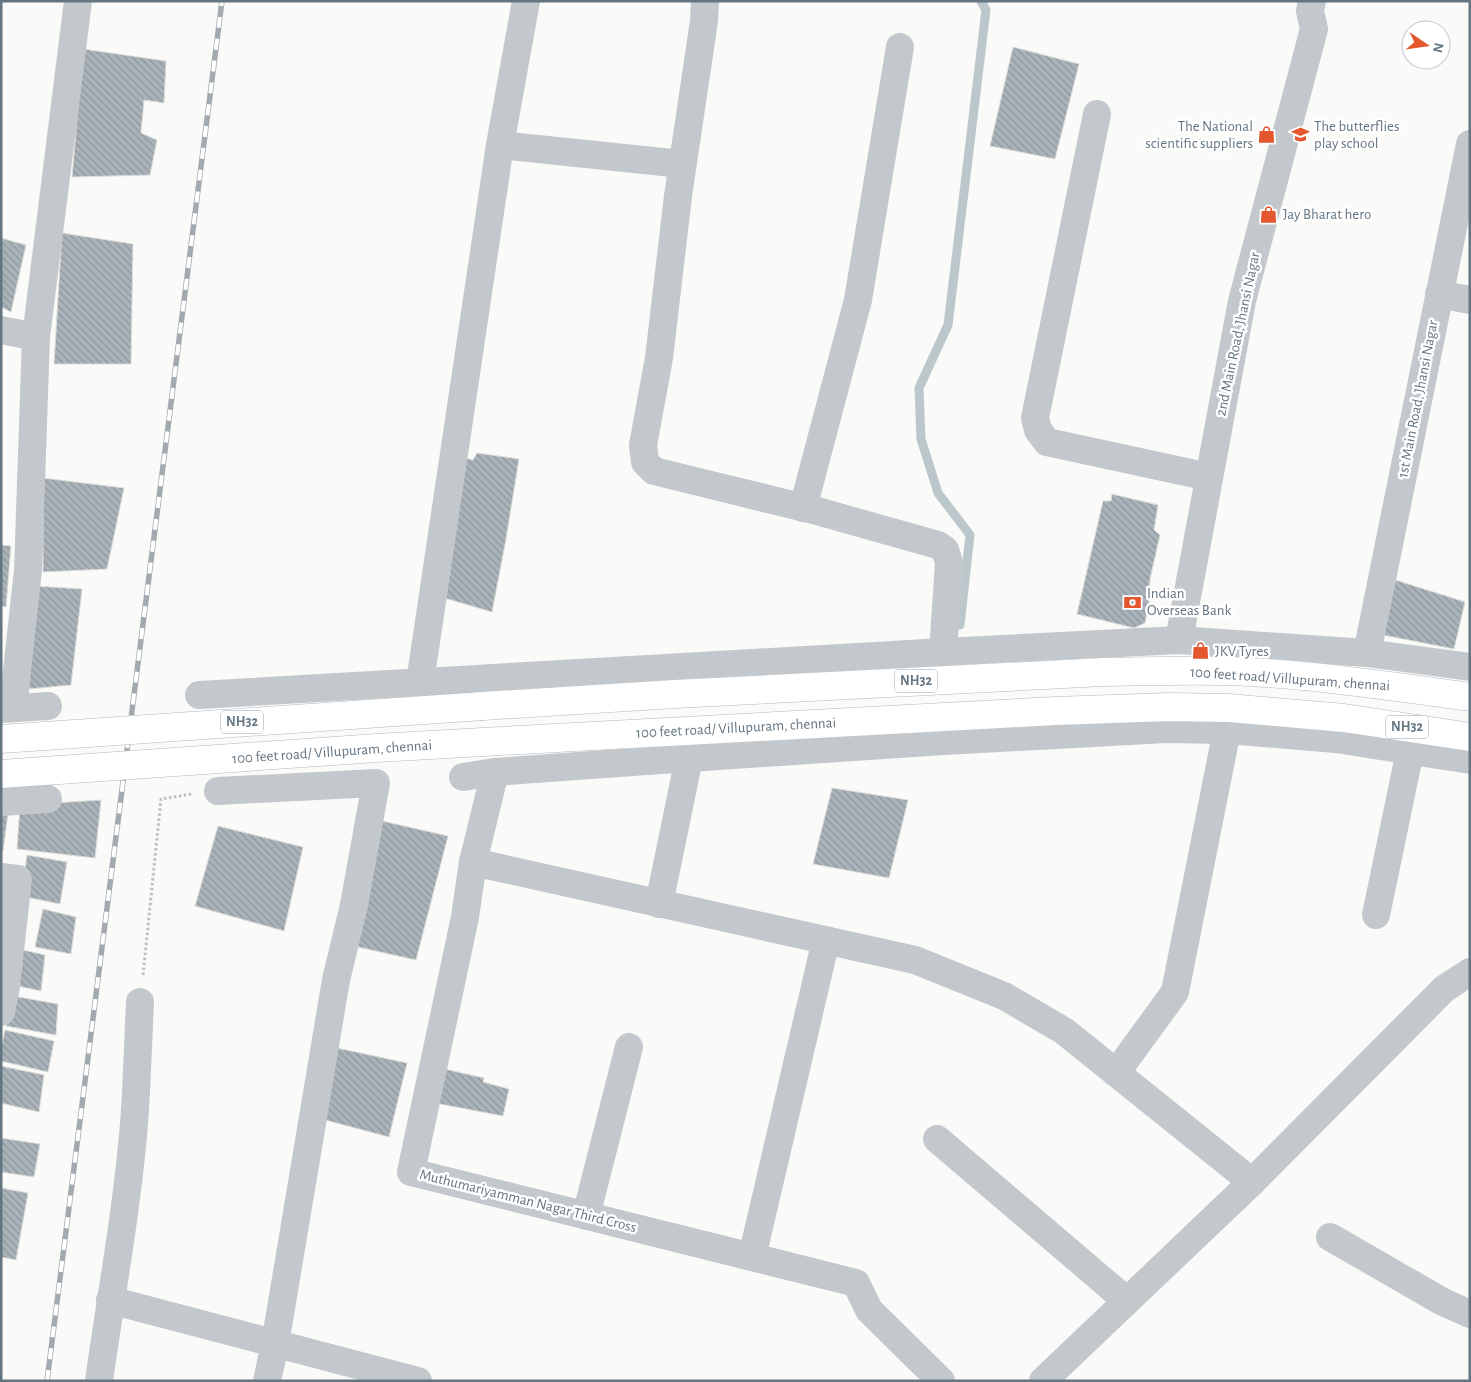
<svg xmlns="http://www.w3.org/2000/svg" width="1471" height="1382" viewBox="0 0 1471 1382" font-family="'Alegreya Sans',sans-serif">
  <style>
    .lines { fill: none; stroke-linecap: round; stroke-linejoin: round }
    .stream { stroke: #bbc7cb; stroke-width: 9 }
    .building { fill: url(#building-back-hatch); stroke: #dcdcda }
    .highway-casing { stroke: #b4b9bd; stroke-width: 29 }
    .path { stroke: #bbbfc2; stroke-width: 3; stroke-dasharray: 2.5 2.5; stroke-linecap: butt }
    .minor { stroke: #c3c8cc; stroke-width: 28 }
    .highway { stroke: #fff; stroke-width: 28 }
    .rail-casing { stroke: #a2aab0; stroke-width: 5.5 }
    .rail { stroke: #fff; stroke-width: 4; stroke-dasharray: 11; stroke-linecap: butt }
    .highway-bridge-casing { stroke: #b4b9bd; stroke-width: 29; stroke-linecap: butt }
    .highway-bridge { stroke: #fff; stroke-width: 28 }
    .labels { text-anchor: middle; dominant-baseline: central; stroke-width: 5; stroke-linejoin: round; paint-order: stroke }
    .shield { fill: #fff; stroke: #939fa8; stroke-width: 1 }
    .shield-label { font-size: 14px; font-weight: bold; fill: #657683 }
    .poi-label { font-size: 15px; fill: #657683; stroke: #fff; text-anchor: start }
    .street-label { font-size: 15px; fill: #657683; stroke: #fff }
  </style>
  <defs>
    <pattern id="building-back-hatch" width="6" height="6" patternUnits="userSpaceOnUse" patternTransform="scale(1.25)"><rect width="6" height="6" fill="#aab3b9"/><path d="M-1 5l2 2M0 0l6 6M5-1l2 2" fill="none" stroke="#8e969c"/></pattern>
  </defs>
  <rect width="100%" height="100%" fill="#fafaf8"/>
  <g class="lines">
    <path class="stream" d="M960,625L970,535L938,493L921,439L919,388L948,325L986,10L981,1"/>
  </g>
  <g class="building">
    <path d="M1013,47L1079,64L1055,159L990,146Z"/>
    <path d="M83,49L166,61L164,103L144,100L141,133L157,140L150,175L72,177Z"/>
    <path d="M62,233L133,244L131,364H54Z"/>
    <path d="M1,238L26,245L11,312L1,307Z"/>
    <path d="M477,453L519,459L506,539L492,612L431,594L456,456L473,460Z"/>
    <path d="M43,478L124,488L107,569L43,572Z"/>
    <path d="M1112,494L1158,505L1154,530L1160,535L1150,579L1149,603L1145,623L1134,628L1077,614L1103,501H1111Z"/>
    <path d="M1,545L11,546L6,607L1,606Z"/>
    <path d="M1389,578L1465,602L1454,649L1378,634Z"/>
    <path d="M35,586L82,589L71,685L28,689Z"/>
    <path d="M832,788L908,800L889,878L813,864Z"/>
    <path d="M101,800L95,858L17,849L20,805Z"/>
    <path d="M9,806L3,851H1V807Z"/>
    <path d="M369,818L448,836L416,960L340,943Z"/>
    <path d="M218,826L303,847L284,931L195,906Z"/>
    <path d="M27,855L67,862L60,904L21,896Z"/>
    <path d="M43,909L76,917L71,954L35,947Z"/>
    <path d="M19,949L45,955L41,991L13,985Z"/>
    <path d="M13,996L58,1004L56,1035L6,1026Z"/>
    <path d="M5,1030L54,1041L48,1072L1,1061V1048Z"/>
    <path d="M323,1045L407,1063L389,1137L314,1117Z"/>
    <path d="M1,1066L44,1075L39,1112L1,1103Z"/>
    <path d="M440,1068L484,1078L483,1082L509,1089L503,1116L435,1103Z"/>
    <path d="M1,1138L40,1144L34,1177L1,1172Z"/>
    <path d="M1,1188L28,1193L16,1260L1,1257Z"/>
  </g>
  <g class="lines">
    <defs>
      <g id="highway">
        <path d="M483,706L675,694L1103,672C1145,671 1186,670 1228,671C1309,674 1390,686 1470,697"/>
        <path d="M483,742L1055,711L1169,707L1229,708L1344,718L1470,737"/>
      </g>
    </defs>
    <use href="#highway" class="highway-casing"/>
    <path class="path" d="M143,975L161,799L192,794"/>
    <g class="minor">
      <path d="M705,1L704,21L678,196L659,358L643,445L645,462L654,471L817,511L938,545L945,550L949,562L943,652"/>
      <path d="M1097,114L1035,418L1038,430L1047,442L1209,477"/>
      <path d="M500,145L682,164"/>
      <path d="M1439,294L1470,300"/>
      <path d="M1,330L36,337"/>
      <path d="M803,508L858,300L900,47"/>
      <path d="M1179,640L1242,301L1314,29L1310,11L1312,1"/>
      <path d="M1367,653L1470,144"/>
      <path d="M420,682L500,145L526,1"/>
      <path d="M199,695L943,652L1179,640L1367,653L1470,667"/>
      <path d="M13,708L28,570L36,337L78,1"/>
      <path d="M1,709L48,706"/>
      <path d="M495,772L473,862L465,917L411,1172L856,1283L869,1310L941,1381"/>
      <path d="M463,777L495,772L689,758L944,741L1166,729L1227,730L1336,739L1470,760"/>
      <path d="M218,791L376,783L354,905L336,980L275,1344L267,1381"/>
      <path d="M1,802L48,799"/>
      <path d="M473,862L915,960L1004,996L1064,1031L1252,1182"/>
      <path d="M1,877L18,879L6,986L1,1012"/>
      <path d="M659,904L689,758"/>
      <path d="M1376,915L1410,751"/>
      <path d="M1116,1073L1175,992L1227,730"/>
      <path d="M937,1139L1127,1301"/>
      <path d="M586,1216L629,1047"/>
      <path d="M1330,1237L1443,1302L1470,1314"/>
      <path d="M752,1257L826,940"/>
      <path d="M110,1300L418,1381"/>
      <path d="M99,1381C111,1295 127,1210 134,1124C137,1083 138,1042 140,1002"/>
      <path d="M1043,1381L1252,1182L1444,989L1470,972"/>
    </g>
    <use href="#highway" class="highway"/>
    <defs>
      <path id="rail" d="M47,1381L222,1"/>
    </defs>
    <use href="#rail" class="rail-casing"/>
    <use href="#rail" class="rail"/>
    <defs>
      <g id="highway-bridge">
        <path d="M1,739L483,706"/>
        <path d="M1,774L377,748L483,742"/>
      </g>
    </defs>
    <use href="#highway-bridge" class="highway-bridge-casing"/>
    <use href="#highway-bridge" class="highway-bridge"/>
  </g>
  <defs>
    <symbol id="shop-bare" viewBox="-9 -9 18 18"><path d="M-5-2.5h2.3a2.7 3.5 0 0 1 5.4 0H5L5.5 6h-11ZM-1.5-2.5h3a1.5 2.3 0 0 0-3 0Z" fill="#e4572e" stroke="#fff" stroke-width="2.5" paint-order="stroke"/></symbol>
    <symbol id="school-bare" viewBox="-9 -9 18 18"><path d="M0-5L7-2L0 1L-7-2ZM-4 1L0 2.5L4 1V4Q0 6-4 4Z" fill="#e4572e" stroke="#fff" stroke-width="2.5" paint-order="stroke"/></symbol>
    <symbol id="bank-bare" viewBox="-9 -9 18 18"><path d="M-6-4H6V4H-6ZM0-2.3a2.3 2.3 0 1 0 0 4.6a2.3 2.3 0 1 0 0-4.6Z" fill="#e4572e" stroke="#fff" stroke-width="2.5" paint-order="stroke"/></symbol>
  </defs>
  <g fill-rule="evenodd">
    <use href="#shop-bare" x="1254" y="122" width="25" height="25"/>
    <use href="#school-bare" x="1288" y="122" width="25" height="25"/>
    <use href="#shop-bare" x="1256" y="202" width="25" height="25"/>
    <use href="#bank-bare" x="1120" y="590" width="25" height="25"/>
    <use href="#shop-bare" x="1188" y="638" width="25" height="25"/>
  </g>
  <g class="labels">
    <g class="shield">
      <rect x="895" y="669.5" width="42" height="23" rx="4"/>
      <rect x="221" y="710.5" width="42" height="23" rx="4"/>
      <rect x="1386" y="715.5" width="42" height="23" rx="4"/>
    </g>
    <g class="shield-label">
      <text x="916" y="681">NH32</text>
      <text x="242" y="722">NH32</text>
      <text x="1407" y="727">NH32</text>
    </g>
    <g class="poi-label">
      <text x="1253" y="126" text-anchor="end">The National<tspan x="1253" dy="17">scientific suppliers</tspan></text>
      <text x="1314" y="126">The butterflies<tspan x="1314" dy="17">play school</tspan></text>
      <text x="1283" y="214">Jay Bharat hero</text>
      <text x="1147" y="593">Indian<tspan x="1147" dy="17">Overseas Bank</tspan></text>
      <text x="1215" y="651">JKV Tyres</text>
    </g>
    <g class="street-label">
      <text transform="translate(1238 334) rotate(-78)">2nd Main Road, Jhansi Nagar</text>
      <text transform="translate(1418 399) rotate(-79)">1st Main Road, Jhansi Nagar</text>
      <text transform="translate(1290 679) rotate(4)">100 feet road/ Villupuram, chennai</text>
      <text transform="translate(736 728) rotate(-3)">100 feet road/ Villupuram, chennai</text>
      <text transform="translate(332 752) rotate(-4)">100 feet road/ Villupuram, chennai</text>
      <text transform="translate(528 1201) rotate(14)">Muthumariyamman Nagar Third Cross</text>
    </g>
  </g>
  <rect width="1471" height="1382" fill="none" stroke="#657683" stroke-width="5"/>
  <g transform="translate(1426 45) rotate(103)"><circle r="24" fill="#ffffff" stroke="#c1c8cd"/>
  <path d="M0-4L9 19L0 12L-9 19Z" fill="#e4572e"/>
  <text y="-8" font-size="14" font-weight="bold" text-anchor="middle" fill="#657683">N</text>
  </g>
</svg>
